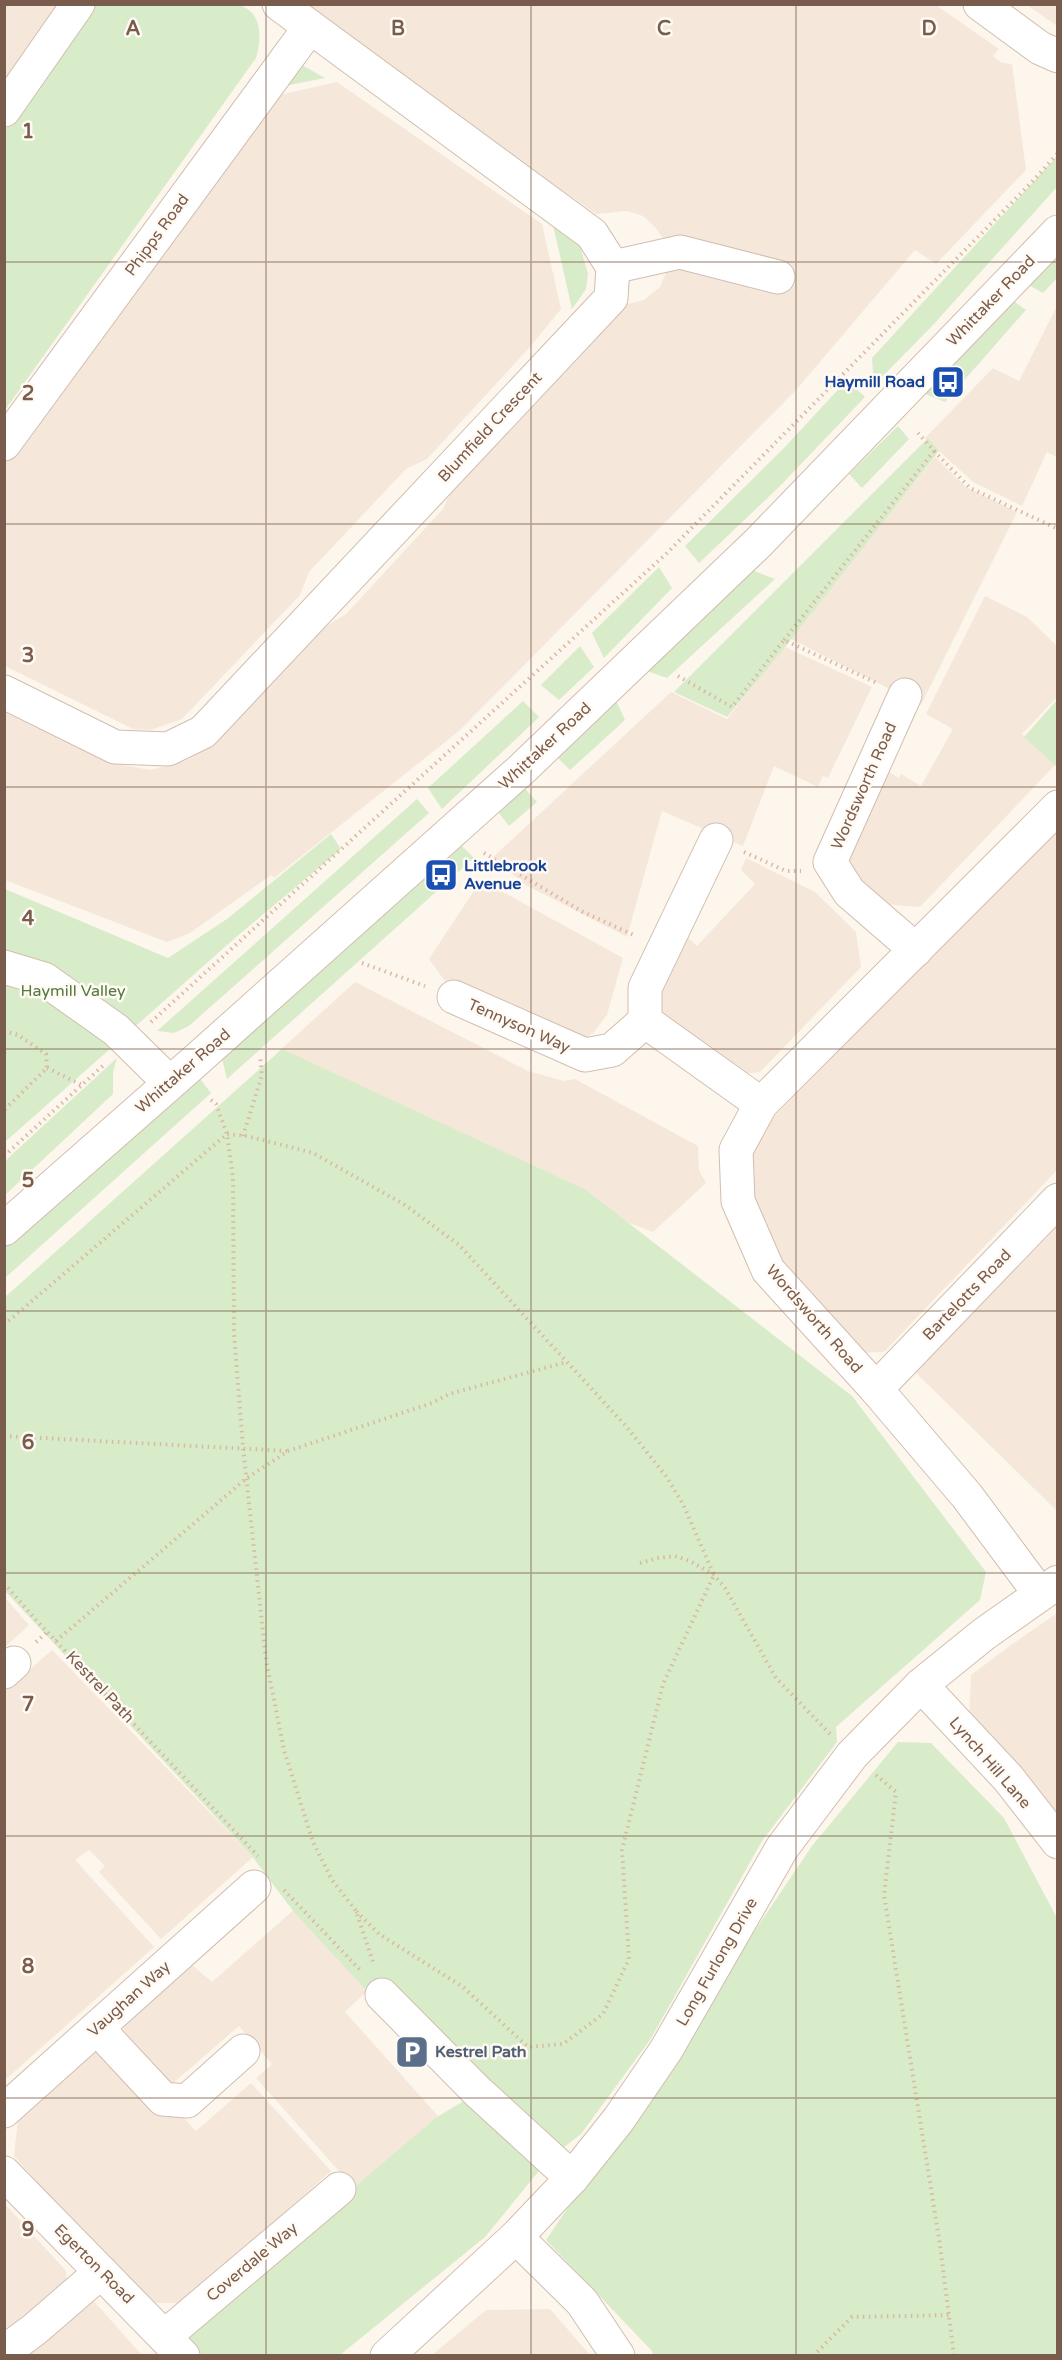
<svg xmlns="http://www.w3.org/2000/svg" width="1062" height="2360" viewBox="0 0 1062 2360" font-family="'Varela Round',sans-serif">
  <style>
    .residential { fill: #f5e8da }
    .green { fill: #d8ecc9 }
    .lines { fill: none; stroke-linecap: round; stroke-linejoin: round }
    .minor-casing { stroke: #d1beb0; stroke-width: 35 }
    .path { stroke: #d9b8a5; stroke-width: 4; stroke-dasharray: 1.5 4.5; stroke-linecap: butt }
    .minor { stroke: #fff; stroke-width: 33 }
    .grid { fill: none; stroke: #7a5c4d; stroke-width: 1.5; stroke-opacity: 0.55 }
    .labels { text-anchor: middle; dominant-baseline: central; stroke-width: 5; stroke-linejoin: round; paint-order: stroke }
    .street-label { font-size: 16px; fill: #7a5c4d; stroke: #fffaf3 }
    .transit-label { font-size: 16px; font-weight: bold; fill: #164399; stroke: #fffaf3; text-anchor: end }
    .park-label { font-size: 16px; fill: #537a41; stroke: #fffaf3 }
    .service-label { font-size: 16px; font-weight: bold; fill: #4e5e75; stroke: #fffaf3; text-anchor: start }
    .grid-label { font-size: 20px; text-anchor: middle; font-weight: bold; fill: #7a5c4d; stroke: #fffaf3; stroke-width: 5; stroke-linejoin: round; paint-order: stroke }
  </style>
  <rect width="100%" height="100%" fill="#fdf6ec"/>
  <g class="residential">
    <path d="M5,4L57,5L5,79L4,5Z"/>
    <path d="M298,5H936L999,49L993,56L1002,63L1012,64L1026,170L936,264L915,250L796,390L459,731L274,878L271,875L190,933L167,942L5,880L4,711L113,763L150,770L185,761L208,748L315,633L346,614L443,509L453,486L615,307L644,300L660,287L667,270L666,243L655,227L643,216L627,211L596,214Z"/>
    <path d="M1027,5H1057V26Z"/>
    <path d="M337,82L542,224L561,309L529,348L427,459L406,469L309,572L300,595L182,719L151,730L133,729L5,666V459L262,99Z"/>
    <path d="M1057,306V457L1047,452L1022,506L973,482L925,438L993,368L1019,381Z"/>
    <path d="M935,457L966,487L1017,512L921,705L789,638Z"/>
    <path d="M985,596L1027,617L1057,646V697L1022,734L1055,765L920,907L880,904L844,869L886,770L899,778L901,774L921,786L953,729L926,714Z"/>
    <path d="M783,646L872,687L828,778L823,776L818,787L774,766L743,846L662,811L627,937L526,885L492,858L671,692L727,719Z"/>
    <path d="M1057,821V1170L884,1352L846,1353L785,1272L742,1171L746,1146Z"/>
    <path d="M746,858L815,892L856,932L861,967L760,1072L722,1076L659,1014L663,950L680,930L697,946L755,884L741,870Z"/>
    <path d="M481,880L623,958L607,1015L593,1033L578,1042L447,984L429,959Z"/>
    <path d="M355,982L528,1071L564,1081L575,1079L698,1146L699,1170L706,1183L653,1232L523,1183L278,1052Z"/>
    <path d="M1057,1225V1511L915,1372Z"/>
    <path d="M5,1598L29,1625L5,1647H4Z"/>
    <path d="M1057,1613V1831L969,1723L971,1675L1011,1645Z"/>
    <path d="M52,1650L253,1857L161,1939L99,1872L105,1866L89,1850L75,1860L154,1947L5,2080L4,1692Z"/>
    <path d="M297,1907L368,1990L345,2012L439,2117L355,2189L256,2078L272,2064L239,2026L164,2091L123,2044L124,2023L192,1965L212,1982Z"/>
    <path d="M93,2052L110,2053L182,2116L196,2131L251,2083L331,2171L185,2303H145L14,2156L18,2118Z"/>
    <path d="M4,2203L66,2271L67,2284L4,2340Z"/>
    <path d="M89,2296L142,2355L12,2356Z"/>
    <path d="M550,2309L590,2355H432L486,2310Z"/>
  </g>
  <g class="green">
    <path d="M94,5H240C244,7 250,10 253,14C262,26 260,45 256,58L5,410V130Z"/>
    <path d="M302,65L325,78L269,89Z"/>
    <path d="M1057,156L1056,188L933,325L874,385L872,358Z"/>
    <path d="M553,225L580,246L588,274L586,289L572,309Z"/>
    <path d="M1057,239V278L1043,293L1018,279Z"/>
    <path d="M1008,297L1026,310L945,402L918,391Z"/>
    <path d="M847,380L865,397L779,487L699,563L685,546L783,449Z"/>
    <path d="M898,426L909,439L862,488L849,474Z"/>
    <path d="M928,438L939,451L786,646L727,717L674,692Z"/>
    <path d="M659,567L672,588L604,658L592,633Z"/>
    <path d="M747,568L775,579L667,678L644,670Z"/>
    <path d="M580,646L594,667L559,700L541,685Z"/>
    <path d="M615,698L625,720L570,770L553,753Z"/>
    <path d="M1057,700L1058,765L1056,766L1024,737Z"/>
    <path d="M523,701L539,717L442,809L428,788Z"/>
    <path d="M520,783L537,802L509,826L495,808Z"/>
    <path d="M417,799L429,813L189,1026L174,1033L157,1031Z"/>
    <path d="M331,834L341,849L235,938L5,1142V889L168,958L227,919Z"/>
    <path d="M459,843L474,858L227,1079L220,1050Z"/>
    <path d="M282,1049L586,1190L852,1396L986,1572L980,1600L836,1727L837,1742L762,1841L650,2040L581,2134L555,2154L386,1979L365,1989L293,1911L252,1856L5,1591L4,1298Z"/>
    <path d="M117,1058L113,1072V1094L5,1195V1161Z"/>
    <path d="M197,1075L211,1093L5,1278V1246Z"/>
    <path d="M898,1742L931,1743L1004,1818L1057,1918V2355H653L652,2351L546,2240L812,1846Z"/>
    <path d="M467,2099L543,2166L485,2237L340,2355H193L177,2338L437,2117Z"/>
  </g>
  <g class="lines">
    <defs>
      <g id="minor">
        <path d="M980,4L1040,48L1058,56"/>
        <path d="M4,110L78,4"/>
        <path d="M613,267L680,252L778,277"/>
        <path d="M4,444L310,27"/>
        <path d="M4,692L115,747L168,749L203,732L611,298L613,267L592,234L279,4"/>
        <path d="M905,695L830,862L849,892L916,950"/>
        <path d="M716,840L645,988V1021L761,1104"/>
        <path d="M4,967L44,979L116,1030L170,1083"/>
        <path d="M454,997L585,1055L612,1050L645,1021"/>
        <path d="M4,1229L193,1063L523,768L758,543L1058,232"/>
        <path d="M876,1389L1058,1200"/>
        <path d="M1040,1594L967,1496L876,1389L768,1270L738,1201L736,1150L761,1104L1058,807"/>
        <path d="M4,1672L14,1663"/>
        <path d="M921,1685L1008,1778L1058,1842"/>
        <path d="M382,1995L477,2091L572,2178"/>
        <path d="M97,2028L163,2099L187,2101L243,2051"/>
        <path d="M4,2111L254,1887"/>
        <path d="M4,2173L183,2356"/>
        <path d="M516,2237L582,2302L618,2356"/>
        <path d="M165,2336L339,2189"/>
        <path d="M4,2352L35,2329L101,2272"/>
        <path d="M387,2356L516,2237L572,2178L619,2119L666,2050L782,1848L852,1755L921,1685L984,1634L1058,1582"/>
      </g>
    </defs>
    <use href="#minor" class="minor-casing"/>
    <g class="path">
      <path d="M934,451L970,488L1058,529"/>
      <path d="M784,640L934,451L918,433"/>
      <path d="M678,676L732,707L784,640L877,683"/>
      <path d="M744,852L786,871H801"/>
      <path d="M484,853L583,912L636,936"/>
      <path d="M362,963L425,986"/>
      <path d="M151,1022L667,553L1031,183L1058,153"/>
      <path d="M4,1031L18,1035L46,1054L47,1068L4,1110"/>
      <path d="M47,1068L82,1085"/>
      <path d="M211,1100L216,1104L227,1134L233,1178L234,1334L243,1447L266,1660L284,1750L313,1842L332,1880L356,1911L374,1965"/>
      <path d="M243,1136L262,1075L260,1056"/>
      <path d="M4,1156L106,1063"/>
      <path d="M4,1325L227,1134L247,1136L313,1153L405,1205L459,1245L625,1425L666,1476L683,1504L714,1575L663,1684L622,1850L629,1959L603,2014L563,2044L528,2047L463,1987L379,1934L356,1911"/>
      <path d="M4,1436L288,1451"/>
      <path d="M640,1563L658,1558L675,1556L690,1561L714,1575L725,1588L776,1678L830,1734"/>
      <path d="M4,1583L36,1620L258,1856"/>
      <path d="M56,1641L247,1478L288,1451L432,1403L449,1394L567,1362"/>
      <path d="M36,1642L47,1632"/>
      <path d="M876,1775L896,1792L884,1895L940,2245L954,2356"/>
      <path d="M284,1890L362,1972"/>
      <path d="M813,2356L852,2317L949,2315"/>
    </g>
    <use href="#minor" class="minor"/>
  </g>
  <path class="grid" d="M266,4V2356M531,4V2356M796,4V2356M4,262H1058M4,524H1058M4,787H1058M4,1049H1058M4,1311H1058M4,1573H1058M4,1836H1058M4,2098H1058"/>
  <defs>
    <symbol id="bus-square" viewBox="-11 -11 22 22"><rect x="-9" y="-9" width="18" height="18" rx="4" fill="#1a4fb4" stroke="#fffaf3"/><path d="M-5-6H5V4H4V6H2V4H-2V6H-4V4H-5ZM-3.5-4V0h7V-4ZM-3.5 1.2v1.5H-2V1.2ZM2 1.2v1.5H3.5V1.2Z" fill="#fff"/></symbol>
    <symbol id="parking-square" viewBox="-11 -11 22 22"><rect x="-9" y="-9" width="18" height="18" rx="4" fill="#5c6f8a" stroke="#fffaf3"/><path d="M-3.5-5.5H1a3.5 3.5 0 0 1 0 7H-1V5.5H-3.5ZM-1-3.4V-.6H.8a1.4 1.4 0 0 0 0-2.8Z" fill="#fff"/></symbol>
  </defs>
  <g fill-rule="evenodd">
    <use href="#bus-square" x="929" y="363" width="38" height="38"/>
    <use href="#bus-square" x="422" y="856" width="38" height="38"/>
    <use href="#parking-square" x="393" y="2033" width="38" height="38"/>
  </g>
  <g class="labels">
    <g class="street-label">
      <text transform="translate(157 235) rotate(-54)">Phipps Road</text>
      <text transform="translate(991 301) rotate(-46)">Whittaker Road</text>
      <text transform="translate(490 427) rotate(-47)">Blumfield Crescent</text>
      <text transform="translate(545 746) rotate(-43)">Whittaker Road</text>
      <text transform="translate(864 786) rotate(-66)">Wordsworth Road</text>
      <text transform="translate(519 1026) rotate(24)">Tennyson Way</text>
      <text transform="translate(183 1071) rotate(-41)">Whittaker Road</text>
      <text transform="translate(967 1295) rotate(-46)">Bartelotts Road</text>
      <text transform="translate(814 1319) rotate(49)">Wordsworth Road</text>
      <text transform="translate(100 1687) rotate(47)">Kestrel Path</text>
      <text transform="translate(990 1763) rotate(49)">Lynch Hill Lane</text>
      <text transform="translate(717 1962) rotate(-60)">Long Furlong Drive</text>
      <text transform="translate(129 1999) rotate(-42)">Vaughan Way</text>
      <text transform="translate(252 2262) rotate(-40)">Coverdale Way</text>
      <text transform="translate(94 2264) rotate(45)">Egerton Road</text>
    </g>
    <g class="transit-label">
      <text x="925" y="382">Haymill Road</text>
      <text x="464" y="866" text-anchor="start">Littlebrook<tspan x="464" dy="18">Avenue</tspan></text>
    </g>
    <g class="park-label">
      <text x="73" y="991">Haymill Valley</text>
    </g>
    <g class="service-label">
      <text x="435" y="2052">Kestrel Path</text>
    </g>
  </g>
  <g class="grid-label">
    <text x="133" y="35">A</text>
    <text x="398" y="35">B</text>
    <text x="664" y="35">C</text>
    <text x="929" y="35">D</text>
    <text x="28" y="138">1</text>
    <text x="28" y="400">2</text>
    <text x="28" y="662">3</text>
    <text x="28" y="925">4</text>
    <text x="28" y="1187">5</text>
    <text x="28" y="1449">6</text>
    <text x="28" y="1711">7</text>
    <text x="28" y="1973">8</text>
    <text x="28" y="2236">9</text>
  </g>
  <rect width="1062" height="2360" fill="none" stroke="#7a5c4d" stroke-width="12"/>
</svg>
